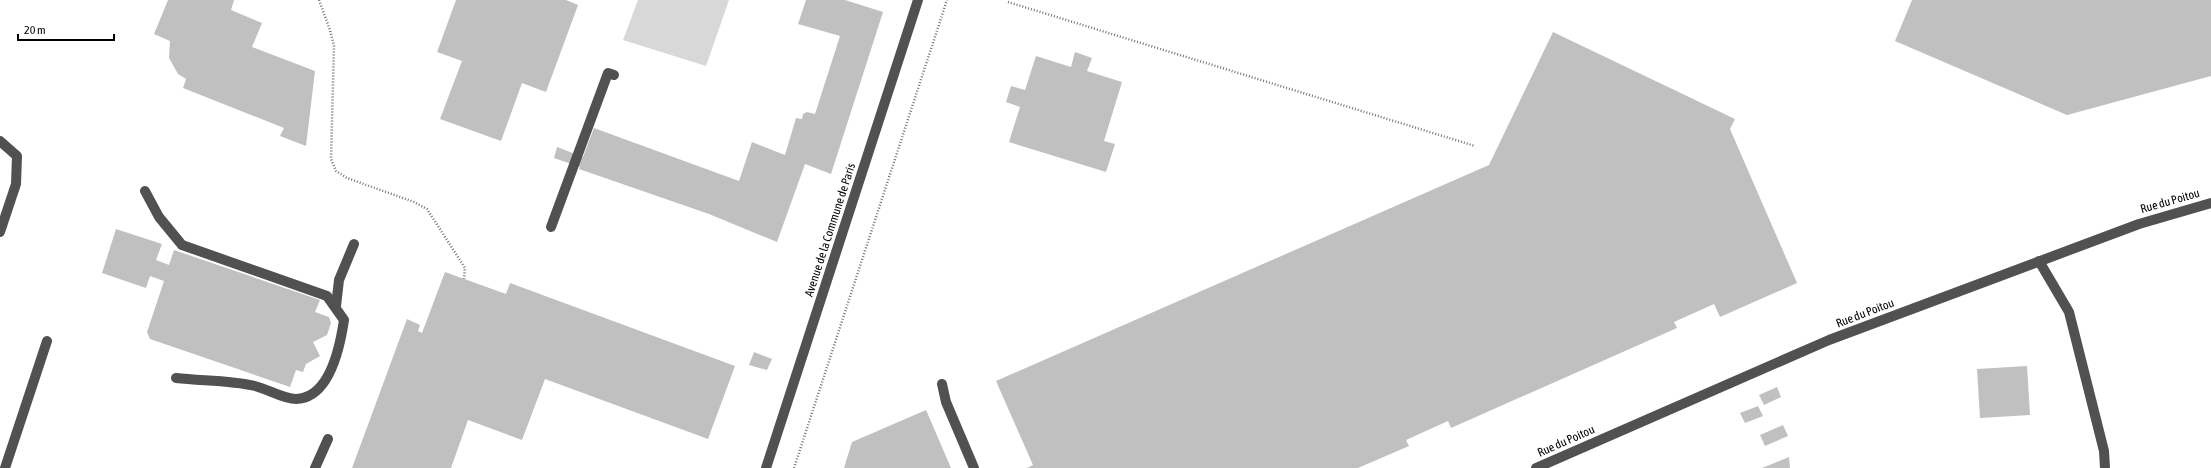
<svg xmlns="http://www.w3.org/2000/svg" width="2211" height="468" viewBox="0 0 2211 468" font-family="'Asap Condensed',sans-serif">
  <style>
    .green { fill: #d8d8d8 }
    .building { fill: #c0c0c0 }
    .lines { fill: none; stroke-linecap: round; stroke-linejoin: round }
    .path { stroke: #737373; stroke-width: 2.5; stroke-dasharray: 1 2; stroke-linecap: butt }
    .minor { stroke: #515151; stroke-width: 10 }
    .labels { text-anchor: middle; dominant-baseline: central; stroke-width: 3; stroke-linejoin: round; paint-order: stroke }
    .street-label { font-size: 12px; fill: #000; stroke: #fff }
  </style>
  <rect width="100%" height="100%" fill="#fff"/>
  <path class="green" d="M638,0H729L706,66L623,40Z"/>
  <g class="building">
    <path d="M168,0H234L231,10L262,23L252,47L315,71L306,146L280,136L284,128L183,88L186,79L178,74L169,58L170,41L154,34Z"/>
    <path d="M456,0H566L578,5L546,92L522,83L501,141L440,119L462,61L437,52Z"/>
    <path d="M806,0H845L883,12L831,174L805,164L777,242L709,214L579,169L580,167L554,158L557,147L583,157L594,128L739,181L752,142L785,155L796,118L802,119L803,114L807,112L815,114L840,36L798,24Z"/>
    <path d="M1912,0H2211V76L2067,115L1895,41Z"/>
    <path d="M1553,32L1735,119L1730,129L1797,283L1720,317L1714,304L1674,322L1677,328L1451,428L1448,421L1406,440L1409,446L1358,468H1027L1033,465L996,381L1489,165Z"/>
    <path d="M1075,52L1092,58L1087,71L1122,82L1104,141L1115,144L1106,172L1009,142L1020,107L1006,102L1011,86L1025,90L1036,56L1071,67Z"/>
    <path d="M116,229L162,244L156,260L169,265L174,250L320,300L315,312L329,317L331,323L327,335L313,342L320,356L306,364L303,372L296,370L290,387L150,339L147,332L164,281L150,276L146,288L102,273Z"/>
    <path d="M445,272L506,294L510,283L735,366L708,439L545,379L522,440L468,420L451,468H352L407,319L420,325L418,331L422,333Z"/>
    <path d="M754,352L772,359L767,370L749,365Z"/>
    <path d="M2027,366L2030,415L1980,418L1977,369Z"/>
    <path d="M1777,387L1781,397L1764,405L1759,395Z"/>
    <path d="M1758,406L1763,416L1745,423L1740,413Z"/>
    <path d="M926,410L951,468H844L852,442Z"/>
    <path d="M1783,425L1788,436L1765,446L1760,435Z"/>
    <path d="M1789,457L1790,468H1762Z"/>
  </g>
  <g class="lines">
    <g class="path">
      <path d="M319,0L330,30L334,46L331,159L336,171L347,178L414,202L427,209L465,268L464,279"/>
      <path d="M1008,2L1475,146"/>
      <path d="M794,468L947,0"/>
    </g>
    <g class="minor">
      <path d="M0,141L17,156L16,184L0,232"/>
      <path d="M145,191L159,217L182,245L327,296L344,320C340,347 330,398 296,399C283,399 268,389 255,386C230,380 202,381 176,378"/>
      <path d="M551,227L608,73L614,75"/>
      <path d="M2039,261L2069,312L2104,451L2105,468"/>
      <path d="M336,306L339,280L354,244"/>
      <path d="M942,384L946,402L974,468"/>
      <path d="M5,468L47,341"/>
      <path d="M315,468L328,439"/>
      <path d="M766,468L918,0"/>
      <path d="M1536,468L1829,340L2139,224L2211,203"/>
    </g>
  </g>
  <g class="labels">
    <g class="street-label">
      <text transform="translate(2170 201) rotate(-16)">Rue du Poitou</text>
      <text transform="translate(830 230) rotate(-72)">Avenue de la Commune de Paris</text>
      <text transform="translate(1865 313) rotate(-21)">Rue du Poitou</text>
      <text transform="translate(1566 441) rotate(-24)">Rue du Poitou</text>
    </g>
  </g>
  <path d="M18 34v6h96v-6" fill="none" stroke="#000000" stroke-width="2"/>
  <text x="24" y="34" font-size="12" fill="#000000" stroke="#ffffff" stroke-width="3" paint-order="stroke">20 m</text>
</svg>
